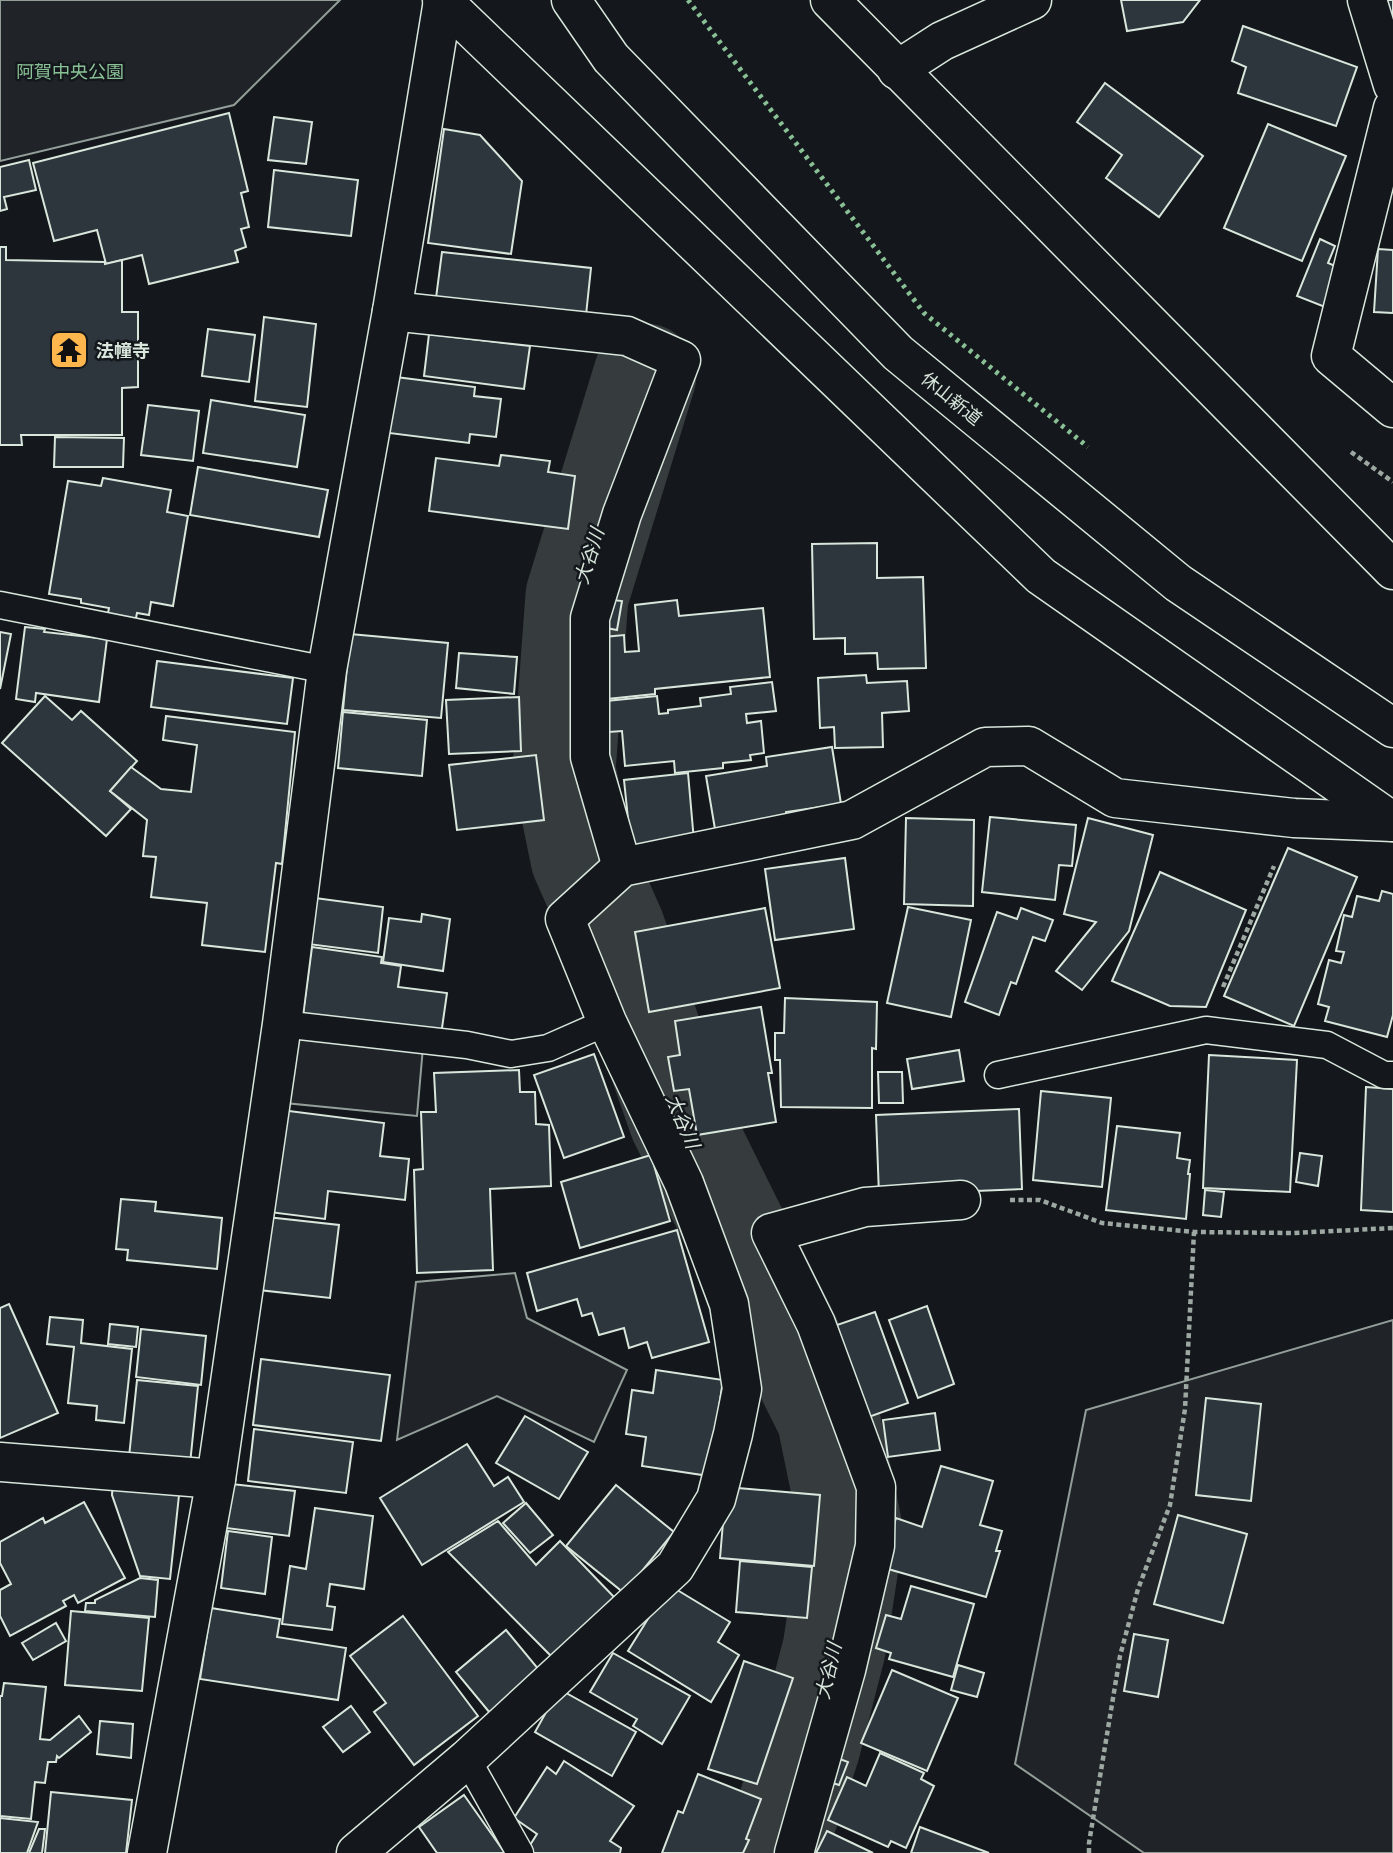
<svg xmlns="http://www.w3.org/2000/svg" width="1393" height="1853" viewBox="0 0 1393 1853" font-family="Manrope,'Noto Sans JP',sans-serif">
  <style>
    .green { fill: #202428; stroke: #939e99; stroke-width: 2 }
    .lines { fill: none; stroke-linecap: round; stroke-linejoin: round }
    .river { stroke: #363b3e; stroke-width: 103 }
    .building { fill: #2c363c; stroke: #d8e6dc; stroke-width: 2 }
    .service-casing { stroke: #d8e6dc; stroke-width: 29 }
    .minor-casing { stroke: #d8e6dc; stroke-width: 41 }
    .trunk-casing { stroke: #d8e6dc; stroke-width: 41 }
    .path { stroke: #9da8a2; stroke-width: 4.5; stroke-dasharray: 5 3.5; stroke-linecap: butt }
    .service { stroke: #14181c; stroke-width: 26 }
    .minor { stroke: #14181c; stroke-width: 38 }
    .trunk { stroke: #14181c; stroke-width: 38 }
    .hedge { stroke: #8ac095; stroke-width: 5; stroke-dasharray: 3.5 5; stroke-linecap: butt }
    .labels { text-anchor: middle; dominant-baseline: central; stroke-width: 5; stroke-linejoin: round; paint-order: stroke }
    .park-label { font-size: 18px; fill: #8ac095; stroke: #14181c }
    .poi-label { font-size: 18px; font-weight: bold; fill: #d8e6dc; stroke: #14181c; text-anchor: start }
    .street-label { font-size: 18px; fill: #d8e6dc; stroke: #14181c }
    .water-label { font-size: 19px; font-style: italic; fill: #d8e6dc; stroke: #14181c }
  </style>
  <rect width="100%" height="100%" fill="#14181c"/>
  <g class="green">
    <path d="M0,0H340L234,105L0,161Z"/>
    <path d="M294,1032L423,1047L417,1116L285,1103Z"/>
    <path d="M515,1273L527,1318L627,1370L594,1442L497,1396L397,1440L416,1282Z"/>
    <path d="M1393,1320V1853H1144L1015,1764L1086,1410Z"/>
  </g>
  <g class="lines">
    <path class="river" d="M645,375L577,596L564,770L582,858L614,930L680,1119L828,1417L852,1534L834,1649L809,1746L774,1853"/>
  </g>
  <g class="building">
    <path d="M1121,0H1200L1183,22L1127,31Z"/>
    <path d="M1380,0H1393V40Z"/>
    <path d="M1243,26L1357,67L1336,126L1238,93L1246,67L1232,61Z"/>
    <path d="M1105,83L1203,156L1159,217L1106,178L1122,155L1077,122Z"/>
    <path d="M229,113L248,191L241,193L249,227L241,229L246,247L235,251L238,262L149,284L142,255L106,264L97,230L54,241L33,163Z"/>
    <path d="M274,117L312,122L306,164L268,160Z"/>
    <path d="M1268,124L1346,156L1302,261L1224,228Z"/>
    <path d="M444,129L480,135L522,181L511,254L428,243Z"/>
    <path d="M29,160L36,190L4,197L7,209L0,211V167Z"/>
    <path d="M274,170L358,180L351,236L268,227Z"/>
    <path d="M1320,239L1335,246L1328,263L1340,268L1325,307L1297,296Z"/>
    <path d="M0,247H6V260L105,262V264L122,260V312H138V387L122,388V435H21L22,445H0Z"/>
    <path d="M1378,249L1393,250V313L1374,312Z"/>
    <path d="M442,252L591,268L586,315L436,298Z"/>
    <path d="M264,317L316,324L307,407L255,401Z"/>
    <path d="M208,329L255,335L249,382L202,376Z"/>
    <path d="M429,334L530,346L524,389L424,376Z"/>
    <path d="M396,377L475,387L474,396L501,399L496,437L470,434L469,443L389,433Z"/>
    <path d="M211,400L305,415L297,467L203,453Z"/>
    <path d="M148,405L199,411L193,461L141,455Z"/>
    <path d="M55,437L124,438L123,467H54Z"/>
    <path d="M501,455L550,461L548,472L575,476L568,529L429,511L436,458L499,466Z"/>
    <path d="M198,467L328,490L319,537L190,515Z"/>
    <path d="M103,478L171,490L167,512L188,516L173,606L151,602L149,615L137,613L135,623L107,618L109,608L81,603V599L49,594L68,481L101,486Z"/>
    <path d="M877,543V578L923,577L926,668L878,669L877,653L845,654V638L814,639L812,544Z"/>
    <path d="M605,599L622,601L617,630L601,627Z"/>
    <path d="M677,600L679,616L763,608L770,677L655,689V694L607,699L604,637L624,635L625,652L639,651L635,605Z"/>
    <path d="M25,627L45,629L44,632L107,639L99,702L36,693L35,702L16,699Z"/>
    <path d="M0,632L11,634L0,689Z"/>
    <path d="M350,634L448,643L441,718L343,710Z"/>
    <path d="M459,653L517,657L514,694L456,688Z"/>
    <path d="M157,661L293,678L287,724L151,707Z"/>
    <path d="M866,675L867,683L907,681L909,711L882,713L883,747L835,748L834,727L820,728L818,678Z"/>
    <path d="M772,682L776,711L746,714L747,723L761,721L764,753L750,755L751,760L723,763V768L675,773L674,761L625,766L622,731L609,732L606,701L657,696L659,714L668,713V710L701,706L700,698L731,694L730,687Z"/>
    <path d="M45,696L72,720L81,711L137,761L110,791L131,809L106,836L2,743Z"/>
    <path d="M519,697L521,751L449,754L446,700Z"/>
    <path d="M343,712L427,720L422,776L338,768Z"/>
    <path d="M166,716L295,732L282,864L276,863L265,952L202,945L207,903L151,897L156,857L143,856L147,820L110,791L131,767L161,789L191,792L197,745L163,740Z"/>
    <path d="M832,747L841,804L786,812L787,823L716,835L706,776L767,766L766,757Z"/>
    <path d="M536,755L544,820L457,830L449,765Z"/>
    <path d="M688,773L694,841L631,848L624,780Z"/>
    <path d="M990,817L1076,825L1072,866L1059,865L1055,900L982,892Z"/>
    <path d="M906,818L974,820L973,906L904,904Z"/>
    <path d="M1088,818L1153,835L1129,931L1082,990L1056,971L1096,922L1064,914Z"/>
    <path d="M1288,848L1357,877L1294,1026L1224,996Z"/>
    <path d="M845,858L854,929L775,940L765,869Z"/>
    <path d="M1160,872L1246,910L1206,1007L1170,1006L1112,981Z"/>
    <path d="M1382,891L1393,894V1015L1387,1037L1325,1021L1329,1007L1318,1004L1329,960L1341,963L1344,952L1336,951L1344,915L1352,917L1357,896L1379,901Z"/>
    <path d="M315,898L383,907L378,953L308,944Z"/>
    <path d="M908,907L971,920L951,1017L887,1003Z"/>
    <path d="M765,908L780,988L649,1012L635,932Z"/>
    <path d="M1021,908L1053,920L1045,941L1033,937L1016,984L1011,982L999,1015L965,1002L997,912L1017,919Z"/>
    <path d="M422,914L450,919L443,971L383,962L389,918L421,922Z"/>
    <path d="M312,947L382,957L381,963L401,966L398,987L447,993L441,1035L303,1016Z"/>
    <path d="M785,998L877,1002L876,1049L872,1048V1108L781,1107L780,1060H775V1033H784Z"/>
    <path d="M761,1007L772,1073H768L776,1122L697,1135L689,1089L674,1091L668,1057L680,1055L675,1021Z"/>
    <path d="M959,1050L964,1081L912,1089L907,1059Z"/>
    <path d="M594,1054L624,1137L564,1158L534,1075Z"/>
    <path d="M1209,1055L1297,1060L1290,1192L1203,1188Z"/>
    <path d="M519,1070L520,1092H535L536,1124L549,1125L551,1186L490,1189L493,1270L417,1273L414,1170L423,1169L421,1112H436L434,1073Z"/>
    <path d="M878,1072H902L903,1103H879Z"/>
    <path d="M1366,1087L1393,1089V1212L1361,1210Z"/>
    <path d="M1041,1091L1111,1098L1102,1187L1033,1180Z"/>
    <path d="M1019,1109L1022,1189L879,1195L876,1115Z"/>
    <path d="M281,1110L384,1123L380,1156L409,1159L405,1200L328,1191L325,1219L269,1212Z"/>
    <path d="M1117,1126L1180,1133L1177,1158L1190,1160L1188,1174H1190L1186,1219L1106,1210Z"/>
    <path d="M1300,1153L1322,1156L1318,1186L1296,1182Z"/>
    <path d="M651,1155L670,1221L580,1248L561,1182Z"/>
    <path d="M1205,1190L1224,1192L1221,1217L1203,1215Z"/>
    <path d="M121,1199L156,1202L155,1211L222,1218L217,1269L127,1260L128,1250L116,1249Z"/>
    <path d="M267,1217L339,1225L330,1298L259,1290Z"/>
    <path d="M677,1230L709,1342L652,1358L647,1342L629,1348L624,1328L599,1335L592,1313L582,1316L577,1299L537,1311L527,1273Z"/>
    <path d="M9,1304L58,1413L0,1438V1308Z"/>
    <path d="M927,1306L954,1384L918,1398L889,1320Z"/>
    <path d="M875,1312L908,1403L863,1419L831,1327Z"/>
    <path d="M50,1317L83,1320L81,1343L132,1349L124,1423L96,1420L97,1406L68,1403L74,1347L47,1344Z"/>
    <path d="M110,1324L138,1327L136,1347L108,1344Z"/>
    <path d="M141,1329L206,1336L201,1385L136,1377Z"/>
    <path d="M261,1359L390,1375L381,1441L253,1425Z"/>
    <path d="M656,1370L723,1380L709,1476L642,1466L646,1437L626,1434L632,1390L653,1393Z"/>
    <path d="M137,1380L198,1386L190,1464L129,1457Z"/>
    <path d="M1206,1398L1261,1404L1251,1501L1196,1495Z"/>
    <path d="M935,1413L940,1450L888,1457L883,1420Z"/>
    <path d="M525,1416L588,1452L559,1499L496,1463Z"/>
    <path d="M254,1429L353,1442L346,1493L248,1481Z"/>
    <path d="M467,1444L494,1486L508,1477L524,1502L422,1565L380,1498Z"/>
    <path d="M941,1466L993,1481L980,1525L1002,1531L996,1551H1000L986,1597L881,1567L896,1518L922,1527Z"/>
    <path d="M113,1478L180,1486L170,1579L140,1576L112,1495Z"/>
    <path d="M223,1483L295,1491L289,1536L218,1527Z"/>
    <path d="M616,1485L674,1532L624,1593L566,1546Z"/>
    <path d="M726,1487L820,1495L814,1566L720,1558Z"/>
    <path d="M84,1502L125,1578L78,1603L74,1595L63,1601L66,1606L10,1636L0,1616V1590L11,1584L0,1563V1542L43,1518L45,1523Z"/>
    <path d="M526,1503L553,1535L530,1553L503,1523Z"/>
    <path d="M315,1508L373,1516L364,1589L330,1584L327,1606L335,1607L332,1630L282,1624L290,1566L306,1569Z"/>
    <path d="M1178,1515L1247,1534L1223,1623L1154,1604Z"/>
    <path d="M498,1521L536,1565L560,1541L614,1597L553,1658L448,1552Z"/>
    <path d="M228,1531L272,1537L265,1594L221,1588Z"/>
    <path d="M740,1561L812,1567L807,1618L736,1612Z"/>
    <path d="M140,1578L158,1580L155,1617L85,1611L86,1603H95V1600Z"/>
    <path d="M669,1585L730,1622L718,1642L739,1655L711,1702L628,1651Z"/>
    <path d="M911,1586L974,1604L953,1677L889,1659L891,1653L876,1648L886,1615L901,1619Z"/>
    <path d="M211,1608L280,1619L277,1637L346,1648L338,1700L200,1679Z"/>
    <path d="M71,1611L149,1618L142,1691L65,1685Z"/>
    <path d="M403,1616L478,1716L414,1765L374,1712L386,1703L350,1656Z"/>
    <path d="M56,1623L66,1641L33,1660L22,1643Z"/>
    <path d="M506,1630L540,1671L490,1713L456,1672Z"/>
    <path d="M1134,1634L1168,1640L1158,1697L1124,1691Z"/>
    <path d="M613,1653L690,1696L662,1744L633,1726L637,1719L590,1692Z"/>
    <path d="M744,1661L793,1678L757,1784L708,1769Z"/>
    <path d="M958,1665L984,1673L977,1697L951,1690Z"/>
    <path d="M892,1670L958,1698L927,1771L861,1743Z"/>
    <path d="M4,1683L46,1687L40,1739L50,1740L79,1716L91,1732L59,1758L57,1756L56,1762H48L45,1783L35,1782L31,1819L0,1816V1696H2Z"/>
    <path d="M559,1689L636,1732L612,1776L535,1732Z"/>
    <path d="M351,1706L370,1732L343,1752L323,1727Z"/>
    <path d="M100,1721L133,1724L131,1758L97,1754Z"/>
    <path d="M880,1753L924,1773L921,1779L934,1786L906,1848L891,1841L888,1847L828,1820L847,1777L866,1786Z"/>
    <path d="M832,1756L848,1762L839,1785L823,1780Z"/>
    <path d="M564,1761L634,1806L610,1841L621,1848L620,1853H525L537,1834L514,1818L547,1767L556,1774Z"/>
    <path d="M698,1774L761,1799L746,1839L749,1840L743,1853H662L678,1811L683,1813Z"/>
    <path d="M51,1792L132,1800L126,1853H45Z"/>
    <path d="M464,1795L505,1853H437L419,1827Z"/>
    <path d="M0,1818L38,1822L27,1853H0Z"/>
    <path d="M920,1827L989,1853H911Z"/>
    <path d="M39,1829H45L42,1853H29Z"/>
    <path d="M827,1831L873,1853H816Z"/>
  </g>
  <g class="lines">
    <defs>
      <g id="service">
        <path d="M0,605L327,670"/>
        <path d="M282,1024L467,1045L511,1054L548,1048L607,1022"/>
        <path d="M998,1075L1206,1030L1327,1045L1384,1075H1393"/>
        <path d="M467,1759L520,1853"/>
      </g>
      <g id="minor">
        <path d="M442,0L1041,576L1393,822"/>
        <path d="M1367,0L1393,85"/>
        <path d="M897,70L942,41L1032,0"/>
        <path d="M1393,108L1331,356L1393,408"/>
        <path d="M392,311L627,336L681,360L622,514L590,618V757L622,867"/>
        <path d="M0,1462L216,1479"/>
        <path d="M147,1853L216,1479L282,1024L327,670L392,311L443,1"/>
        <path d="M356,1853L467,1759L675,1567L716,1499L733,1434L742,1389L729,1304L684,1183L607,1022L565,919L622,867L852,820L985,747L1029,746L1115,798L1294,818L1393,822"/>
        <path d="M794,1853L846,1670L875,1546L876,1487L816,1324L771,1233L865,1207L961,1200"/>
      </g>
      <g id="trunk">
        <path d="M571,0L611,58L898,353L1178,583L1393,728"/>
        <path d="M830,0L1393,570"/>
      </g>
    </defs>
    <use href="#service" class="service-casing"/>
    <use href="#minor" class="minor-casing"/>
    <use href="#trunk" class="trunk-casing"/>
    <g class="path">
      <path d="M1351,452L1393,482"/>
      <path d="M1223,987L1274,866"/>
      <path d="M1010,1200H1040L1102,1223L1194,1232L1293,1233L1393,1228"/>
      <path d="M1089,1853V1843L1120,1656L1138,1589L1170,1505L1185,1409L1194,1232"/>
    </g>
    <use href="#service" class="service"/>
    <use href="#minor" class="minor"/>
    <use href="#trunk" class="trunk"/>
    <path class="hedge" d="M688,0L924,313L1088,447"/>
  </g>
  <defs>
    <symbol id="temple-square" viewBox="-11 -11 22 22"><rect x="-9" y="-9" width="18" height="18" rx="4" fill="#ffb74d" stroke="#14181c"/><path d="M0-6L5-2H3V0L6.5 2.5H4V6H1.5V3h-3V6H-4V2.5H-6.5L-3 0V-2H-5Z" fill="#111"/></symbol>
  </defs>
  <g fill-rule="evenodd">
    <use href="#temple-square" x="47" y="328" width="44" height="44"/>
  </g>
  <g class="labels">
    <g class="park-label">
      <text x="70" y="71">阿賀中央公園</text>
    </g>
    <g class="poi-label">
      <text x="96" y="350">法幢寺</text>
    </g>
    <g class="street-label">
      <text transform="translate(952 398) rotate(39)">休山新道</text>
    </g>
    <g class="water-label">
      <text transform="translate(589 556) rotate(-73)">大谷川</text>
      <text transform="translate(683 1121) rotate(67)">大谷川</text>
      <text transform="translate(828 1671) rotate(-77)">大谷川</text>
    </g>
  </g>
</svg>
